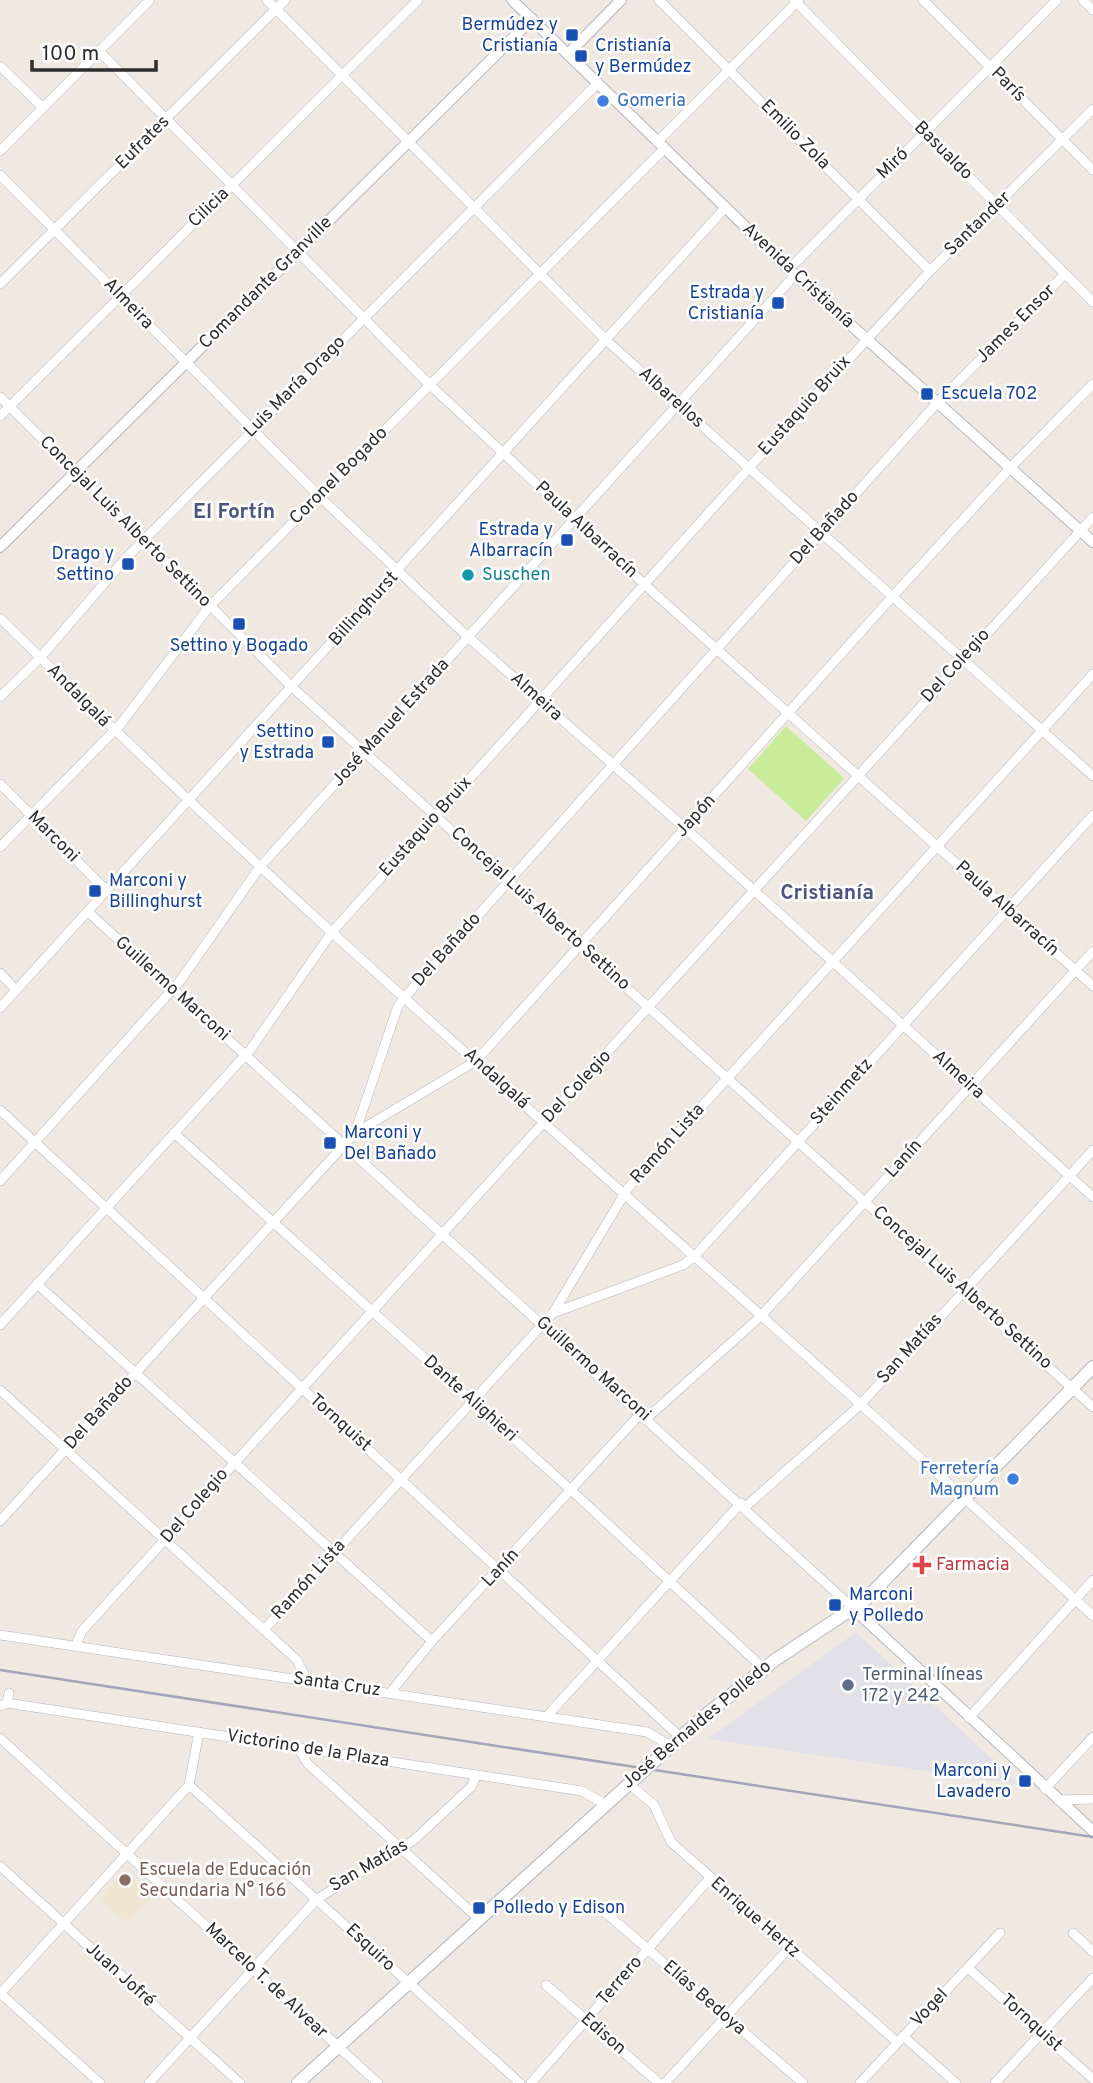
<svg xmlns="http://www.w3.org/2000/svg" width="1093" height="2083" viewBox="0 0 1093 2083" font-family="Overpass,sans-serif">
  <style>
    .industrial { fill: #e3e1e8 }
    .education { fill: #f0e6d1 }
    .pitch { fill: #c9ec9a }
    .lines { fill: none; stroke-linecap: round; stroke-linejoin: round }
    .minor-casing { stroke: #b4b7c1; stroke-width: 10 }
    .tertiary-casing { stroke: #b4b7c1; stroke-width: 12 }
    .secondary-casing { stroke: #b4b7c1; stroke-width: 14 }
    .minor { stroke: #fff; stroke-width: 9 }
    .tertiary { stroke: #fff; stroke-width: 10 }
    .secondary { stroke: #fff; stroke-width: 12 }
    .rail { stroke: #a3a6b8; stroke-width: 2.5 }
    .transit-dot { fill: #1a4fb4; stroke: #fff; stroke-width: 2.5 }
    .shop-dot { fill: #3f7fe0; stroke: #fff; stroke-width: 2.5 }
    .culture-dot { fill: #0f9aa8; stroke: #fff; stroke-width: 2.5 }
    .health-dot { fill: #e0444e; stroke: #fff; stroke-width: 2.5 }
    .service-dot { fill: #5c6f8a; stroke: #fff; stroke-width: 2.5 }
    .education-dot { fill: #8d6e63; stroke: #fff; stroke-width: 2.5 }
    .labels { text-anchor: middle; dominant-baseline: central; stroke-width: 5; stroke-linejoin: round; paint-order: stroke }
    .transit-label { font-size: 18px; fill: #164399; stroke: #fff; text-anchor: end }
    .street-label { font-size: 18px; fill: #2e2e2e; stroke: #fff }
    .shop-label { font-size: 18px; fill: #366cbe; stroke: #fff; text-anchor: start }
    .culture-label { font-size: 18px; fill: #0d838f; stroke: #fff; text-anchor: start }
    .health-label { font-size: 18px; fill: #be3a42; stroke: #fff; text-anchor: start }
    .service-label { font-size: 18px; fill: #4e5e75; stroke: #fff; text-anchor: start }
    .education-label { font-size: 18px; fill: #785e54; stroke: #fff; text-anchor: start }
    .quarter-label { font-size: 21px; font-weight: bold; fill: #4d5680; stroke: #fff }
  </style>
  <rect width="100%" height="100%" fill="#efe9e1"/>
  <path class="industrial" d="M856,1632L1020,1785L708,1739Z"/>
  <path class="education" d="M124,1871L153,1895L127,1923L100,1898Z"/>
  <path class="pitch" d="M786,726L844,778L806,821L748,769Z"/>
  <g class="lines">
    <defs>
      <g id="minor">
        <path d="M267,0L606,340L1093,776"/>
        <path d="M659,0L930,271"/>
        <path d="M794,0L1093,302"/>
        <path d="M923,0L1093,170"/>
        <path d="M1083,0L1093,10"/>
        <path d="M99,51L430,385L644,584L1093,986"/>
        <path d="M0,66L42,107"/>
        <path d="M657,142L799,0"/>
        <path d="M0,151L150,0"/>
        <path d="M0,175L319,496L468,637L685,828L1093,1197"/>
        <path d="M789,269L1057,0"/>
        <path d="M0,284L285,0"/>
        <path d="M0,397L292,687L1093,1407"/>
        <path d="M0,416L418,0"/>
        <path d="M0,618C350,966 732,1280 1093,1616"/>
        <path d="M0,697L40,658L126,558L598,83"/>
        <path d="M0,784L106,890"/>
        <path d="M0,847L120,725L209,607L664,149"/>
        <path d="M88,912L854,1609"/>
        <path d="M0,973L16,990"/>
        <path d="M0,1008L725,208"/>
        <path d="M0,1110L680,1737"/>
        <path d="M174,1133L571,1490L763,1668"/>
        <path d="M355,1133L476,1061L893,596L1011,467L1093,384"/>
        <path d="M0,1181L180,981L260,867L795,275"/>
        <path d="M37,1284L432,1641"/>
        <path d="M553,1313L683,1265L694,1257L1093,815"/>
        <path d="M0,1325L250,1050L332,932L749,468L930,271L1093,109"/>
        <path d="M0,1390L297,1660L307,1680"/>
        <path d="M647,1418L761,1316L1093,951"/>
        <path d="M745,1507L859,1406L1093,1150"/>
        <path d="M0,1521L355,1133L398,1006L405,997L937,403L1065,274"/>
        <path d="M264,1630L553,1313L628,1188L1093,674"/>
        <path d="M0,1635L647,1732L671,1746"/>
        <path d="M76,1645L82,1631L1093,517"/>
        <path d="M390,1693L432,1641L641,1413"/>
        <path d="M7,1703L582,1791L605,1804"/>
        <path d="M0,1706L7,1703L9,1693"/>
        <path d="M546,1717L741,1503"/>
        <path d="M969,1718L1093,1580"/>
        <path d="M0,1738L378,2083"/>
        <path d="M298,1747L307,1763L479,1919"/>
        <path d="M628,1783L654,1805L671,1842L897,2042"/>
        <path d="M189,1785L520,2083"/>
        <path d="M1045,1789L1093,1737"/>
        <path d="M1058,1800L1093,1799"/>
        <path d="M0,1866L240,2083"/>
        <path d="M606,1913L803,2083"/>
        <path d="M1073,1933L1093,1952"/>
        <path d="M968,1968L1093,2079"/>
        <path d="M546,1985L659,2083"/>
        <path d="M0,1993L100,2083"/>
        <path d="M0,1994L189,1785L199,1732"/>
        <path d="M903,2036L956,2083"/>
        <path d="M149,2083L317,1899L414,1840L471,1787L476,1776"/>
        <path d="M531,2083L709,1879"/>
        <path d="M665,2083L790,1947"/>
        <path d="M860,2083L1000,1933"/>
        <path d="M995,2083L1093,1978"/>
      </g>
      <g id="tertiary">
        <path d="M512,0L795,275L1093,542"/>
        <path d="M568,54L621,0"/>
        <path d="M0,547L532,19"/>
        <path d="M854,1609L1093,1831"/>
      </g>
      <path id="secondary" d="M298,2083L702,1718L775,1660L864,1601L1093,1367"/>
    </defs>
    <use href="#minor" class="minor-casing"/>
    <use href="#tertiary" class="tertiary-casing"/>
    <use href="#secondary" class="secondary-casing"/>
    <use href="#minor" class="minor"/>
    <use href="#tertiary" class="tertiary"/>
    <use href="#secondary" class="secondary"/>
    <path class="rail" d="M0,1670L1093,1837"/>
  </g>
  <g class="transit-dot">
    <rect x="565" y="28" width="14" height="14" rx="3.5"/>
    <rect x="574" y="49" width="14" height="14" rx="3.5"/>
    <rect x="771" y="296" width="14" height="14" rx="3.5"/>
    <rect x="920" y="387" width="14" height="14" rx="3.5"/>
    <rect x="560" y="533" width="14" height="14" rx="3.5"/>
    <rect x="121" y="557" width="14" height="14" rx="3.5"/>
    <rect x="232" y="617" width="14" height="14" rx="3.5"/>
    <rect x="321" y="735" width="14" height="14" rx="3.5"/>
    <rect x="88" y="884" width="14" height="14" rx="3.5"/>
    <rect x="323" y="1136" width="14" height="14" rx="3.5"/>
    <rect x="828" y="1598" width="14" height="14" rx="3.5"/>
    <rect x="1018" y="1774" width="14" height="14" rx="3.5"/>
    <rect x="472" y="1901" width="14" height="14" rx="3.5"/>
  </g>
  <g class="shop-dot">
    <circle cx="603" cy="101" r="7"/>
    <circle cx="1013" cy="1479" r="7"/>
  </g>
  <circle class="culture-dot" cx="468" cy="575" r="7"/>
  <path class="health-dot" d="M918.5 1554.5h7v7h7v7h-7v7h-7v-7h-7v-7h7z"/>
  <circle class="service-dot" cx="848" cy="1685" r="7"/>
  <circle class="education-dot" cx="125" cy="1880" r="7"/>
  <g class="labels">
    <g class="transit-label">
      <text x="558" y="25">Bermúdez y<tspan x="558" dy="21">Cristianía</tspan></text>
      <text x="595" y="46" text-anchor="start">Cristianía<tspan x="595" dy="21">y Bermúdez</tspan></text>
      <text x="764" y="293">Estrada y<tspan x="764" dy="21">Cristianía</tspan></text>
      <text x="941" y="394" text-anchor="start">Escuela 702</text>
      <text x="553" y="530">Estrada y<tspan x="553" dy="21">Albarracín</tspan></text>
      <text x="114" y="554">Drago y<tspan x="114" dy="21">Settino</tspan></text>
      <text x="239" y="646" text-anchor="middle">Settino y Bogado</text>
      <text x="314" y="732">Settino<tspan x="314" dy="21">y Estrada</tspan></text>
      <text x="109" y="881" text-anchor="start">Marconi y<tspan x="109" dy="21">Billinghurst</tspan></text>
      <text x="344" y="1133" text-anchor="start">Marconi y<tspan x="344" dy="21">Del Bañado</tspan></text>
      <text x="849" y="1595" text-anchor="start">Marconi<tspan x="849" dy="21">y Polledo</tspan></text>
      <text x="1011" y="1771">Marconi y<tspan x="1011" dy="21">Lavadero</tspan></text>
      <text x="493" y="1908" text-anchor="start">Polledo y Edison</text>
    </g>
    <g class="street-label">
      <text transform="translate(1008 85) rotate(45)">París</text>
      <text transform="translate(795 135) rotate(45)">Emilio Zola</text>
      <text transform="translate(143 143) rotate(-45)">Eufrates</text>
      <text transform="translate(943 151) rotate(45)">Basualdo</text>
      <text transform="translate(893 164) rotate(-44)">Miró</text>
      <text transform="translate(209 208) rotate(-44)">Cilicia</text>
      <text transform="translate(978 224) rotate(-44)">Santander</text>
      <text transform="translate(798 276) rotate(43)">Avenida Cristianía</text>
      <text transform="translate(266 283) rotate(-45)">Comandante Granville</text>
      <text transform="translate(128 304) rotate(46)">Almeira</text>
      <text transform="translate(1016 324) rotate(-45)">James Ensor</text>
      <text transform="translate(295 387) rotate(-45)">Luis María Drago</text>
      <text transform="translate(671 398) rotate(42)">Albarellos</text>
      <text transform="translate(805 406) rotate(-48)">Eustaquio Bruix</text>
      <text transform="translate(339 476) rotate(-45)">Coronel Bogado</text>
      <text transform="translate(125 522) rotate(45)">Concejal Luis Alberto Settino</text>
      <text transform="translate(825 528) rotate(-48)">Del Bañado</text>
      <text transform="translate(586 530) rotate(43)">Paula Albarracín</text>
      <text transform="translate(364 609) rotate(-48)">Billinghurst</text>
      <text transform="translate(956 666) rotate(-48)">Del Colegio</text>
      <text transform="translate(78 696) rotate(45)">Andalgalá</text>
      <text transform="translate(536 697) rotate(42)">Almeira</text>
      <text transform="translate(391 723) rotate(-48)">José Manuel Estrada</text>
      <text transform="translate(696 816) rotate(-48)">Japón</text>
      <text transform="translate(426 827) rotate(-48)">Eustaquio Bruix</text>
      <text transform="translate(53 837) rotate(45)">Marconi</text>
      <text transform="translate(540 909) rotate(42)">Concejal Luis Alberto Settino</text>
      <text transform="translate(1007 909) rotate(42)">Paula Albarracín</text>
      <text transform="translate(447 950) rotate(-48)">Del Bañado</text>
      <text transform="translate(172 989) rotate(42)">Guillermo Marconi</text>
      <text transform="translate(958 1075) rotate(42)">Almeira</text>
      <text transform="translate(496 1079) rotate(42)">Andalgalá</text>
      <text transform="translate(577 1087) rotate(-47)">Del Colegio</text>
      <text transform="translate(842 1092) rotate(-48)">Steinmetz</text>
      <text transform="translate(668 1144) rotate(-48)">Ramón Lista</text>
      <text transform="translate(904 1159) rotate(-48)">Lanín</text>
      <text transform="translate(962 1288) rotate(42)">Concejal Luis Alberto Settino</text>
      <text transform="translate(910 1349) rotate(-48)">San Matías</text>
      <text transform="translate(593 1369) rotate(42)">Guillermo Marconi</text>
      <text transform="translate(470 1399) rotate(42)">Dante Alighieri</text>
      <text transform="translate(99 1413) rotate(-48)">Del Bañado</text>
      <text transform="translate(340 1423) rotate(42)">Tornquist</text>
      <text transform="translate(195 1506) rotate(-49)">Del Colegio</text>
      <text transform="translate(501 1568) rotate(-47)">Lanín</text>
      <text transform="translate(309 1580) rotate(-48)">Ramón Lista</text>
      <text transform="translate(337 1685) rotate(8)">Santa Cruz</text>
      <text transform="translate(697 1725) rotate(-40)">José Bernaldes Polledo</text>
      <text transform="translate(308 1749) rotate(9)">Victorino de la Plaza</text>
      <text transform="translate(369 1866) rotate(-30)">San Matías</text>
      <text transform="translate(755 1918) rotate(41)">Enrique Hertz</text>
      <text transform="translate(370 1948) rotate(43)">Esquiro</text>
      <text transform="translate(120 1975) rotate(42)">Juan Jofré</text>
      <text transform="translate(266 1981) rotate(43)">Marcelo T. de Alvear</text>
      <text transform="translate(620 1981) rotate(-49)">Terrero</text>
      <text transform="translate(704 1998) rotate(41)">Elías Bedoya</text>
      <text transform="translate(930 2008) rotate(-47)">Vogel</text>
      <text transform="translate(1031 2023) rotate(42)">Tornquist</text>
      <text transform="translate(603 2034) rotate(41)">Edison</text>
    </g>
    <g class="shop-label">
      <text x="617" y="101">Gomeria</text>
      <text x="999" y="1469" text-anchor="end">Ferretería<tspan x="999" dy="21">Magnum</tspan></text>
    </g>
    <g class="culture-label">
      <text x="482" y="575">Suschen</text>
    </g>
    <g class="health-label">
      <text x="936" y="1565">Farmacia</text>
    </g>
    <g class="service-label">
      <text x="862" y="1675">Terminal líneas<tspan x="862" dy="21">172 y 242</tspan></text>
    </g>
    <g class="education-label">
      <text x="139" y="1870">Escuela de Educación<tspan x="139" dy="21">Secundaria N° 166</tspan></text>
    </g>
    <g class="quarter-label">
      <text x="234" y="512">El Fortín</text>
      <text x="827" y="893">Cristianía</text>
    </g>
  </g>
  <path d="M32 60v10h124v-10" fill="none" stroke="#2e2e2e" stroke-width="3.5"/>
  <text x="42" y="60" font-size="21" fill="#2e2e2e" stroke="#ffffff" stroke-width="5" paint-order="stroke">100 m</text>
</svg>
